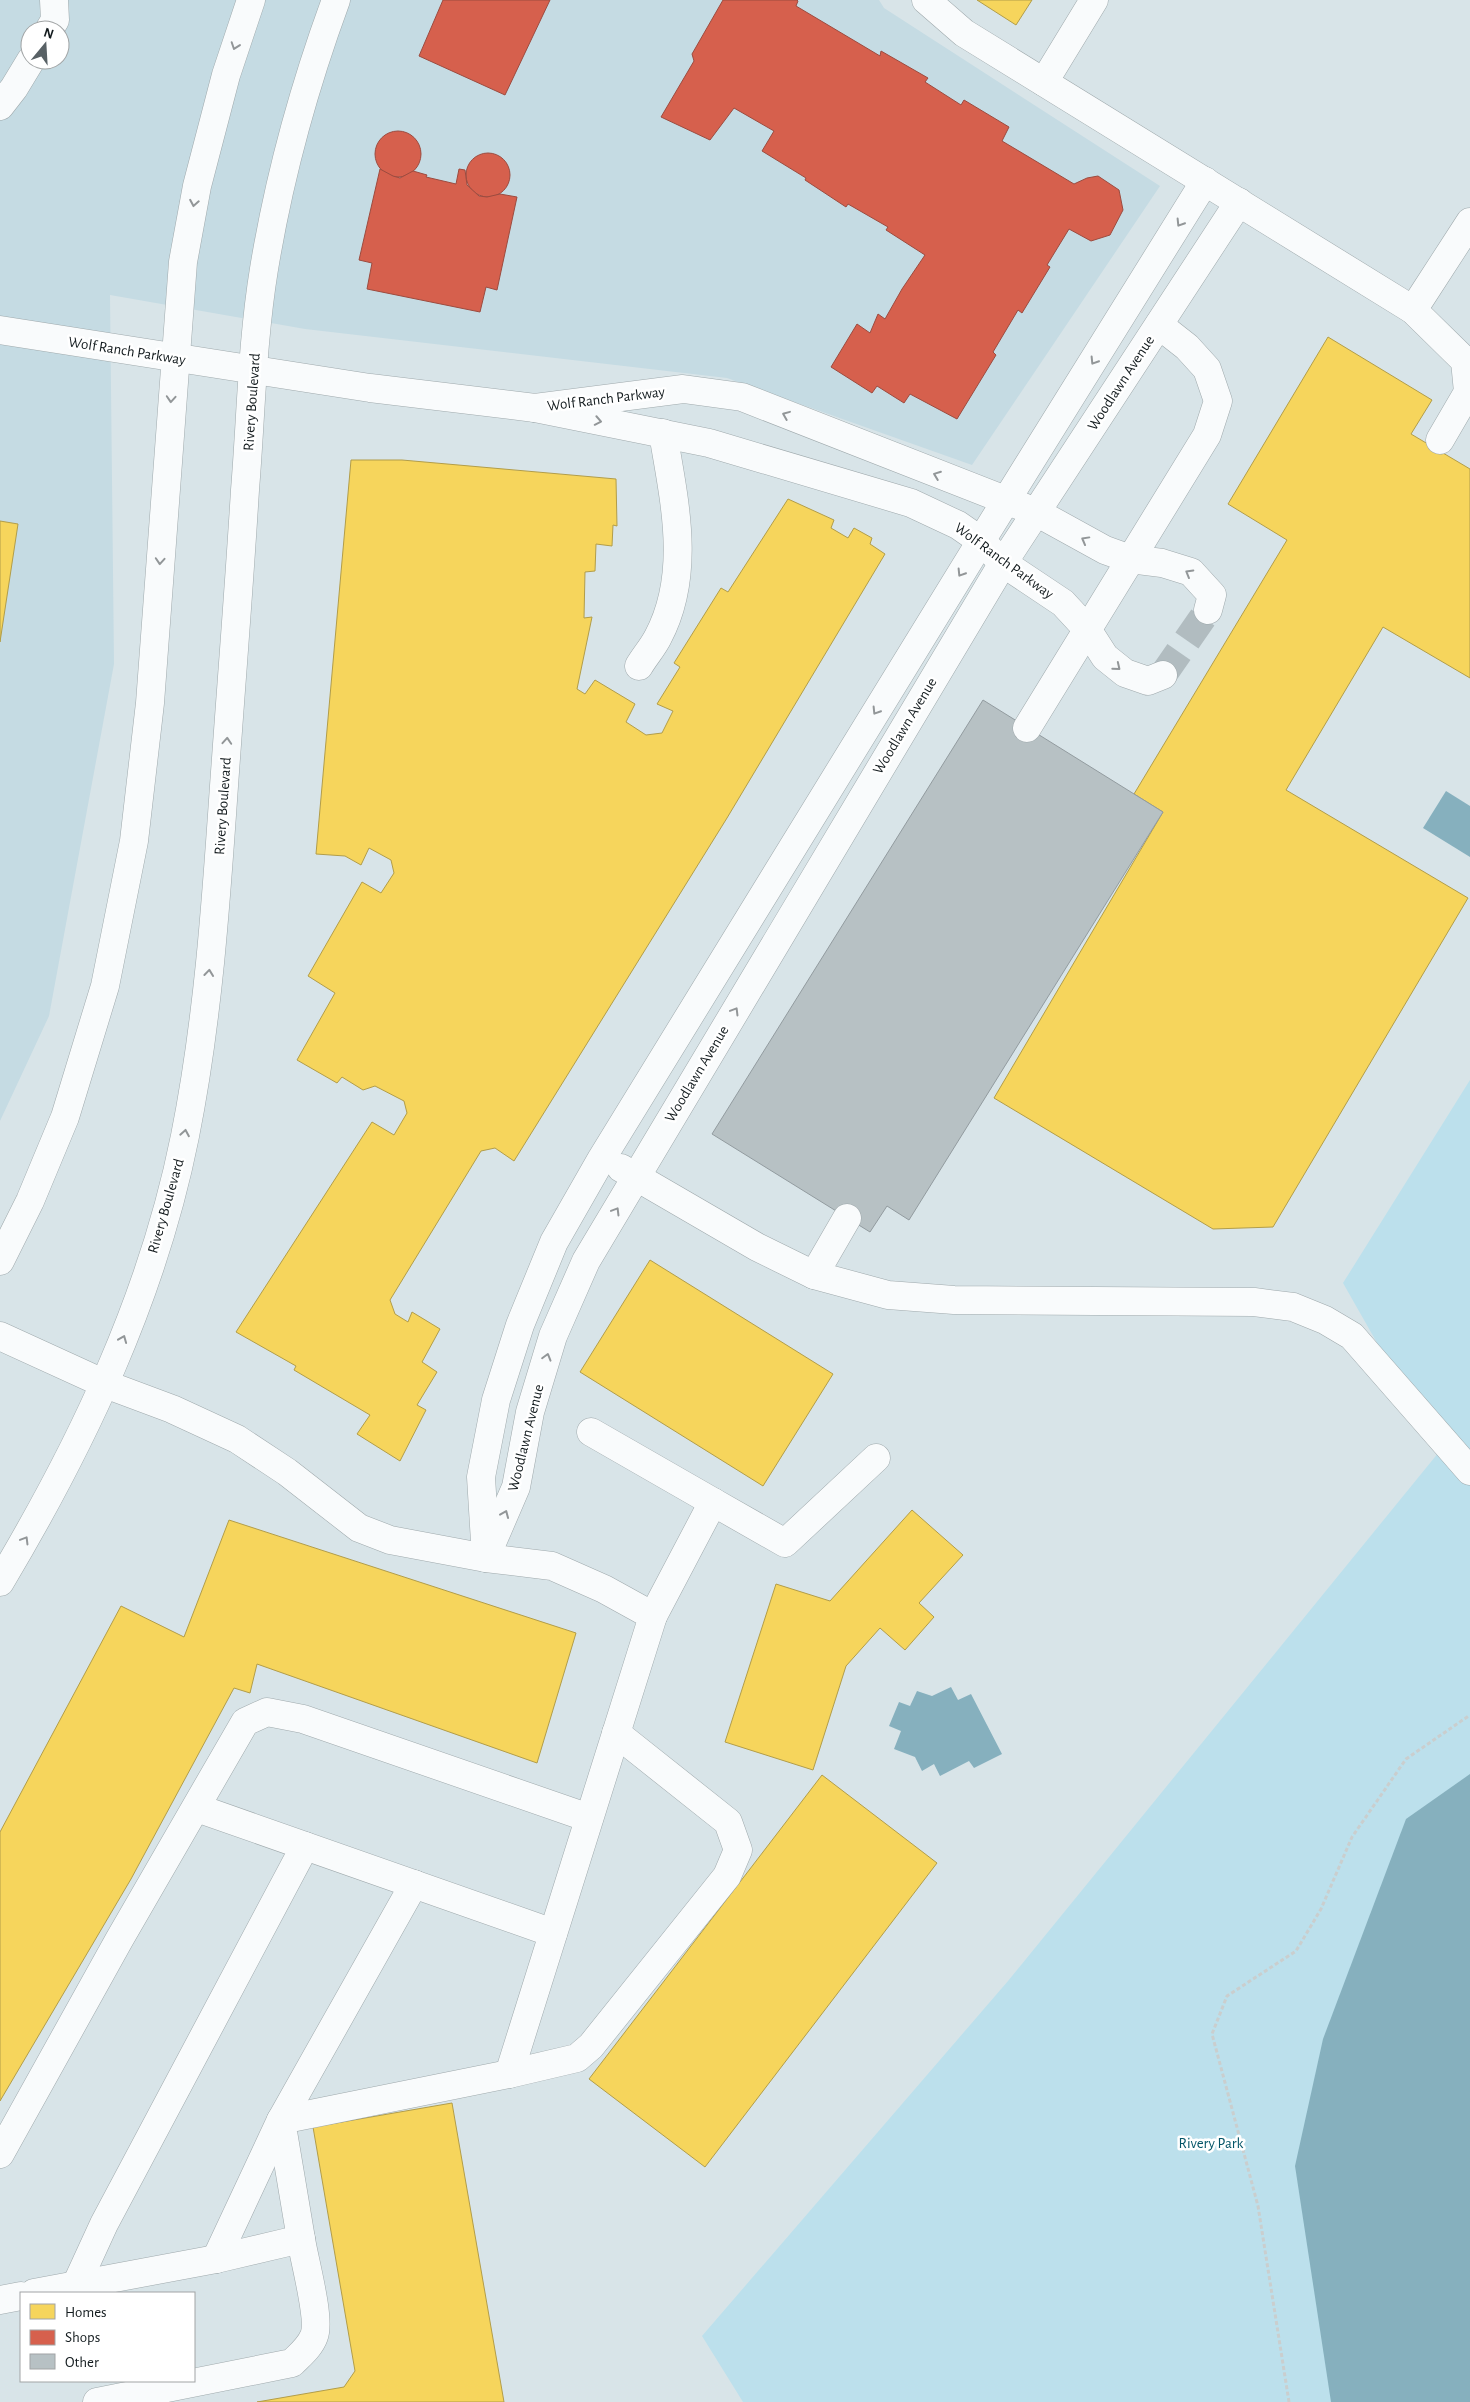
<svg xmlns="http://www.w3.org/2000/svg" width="1470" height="2402" viewBox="0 0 1470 2402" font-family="'Alegreya Sans',sans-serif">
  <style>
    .built { fill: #c5dbe3; fill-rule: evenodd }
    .green { fill: #bce0ec }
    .water { fill: #86b0be }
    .homes { fill: #f6d55c; stroke: #b29d49 }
    .shops { fill: #d6604d; stroke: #9c4b3f }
    .building { fill: #b7c1c4; stroke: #929b9f }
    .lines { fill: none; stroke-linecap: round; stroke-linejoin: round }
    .minor-tunnel { stroke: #b1bcc0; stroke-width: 28; stroke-dasharray: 28 14; stroke-linecap: butt }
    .minor-casing { stroke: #9fa9ac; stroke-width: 29 }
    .path { stroke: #cacece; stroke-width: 3; stroke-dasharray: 4 2.5; stroke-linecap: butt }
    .minor { stroke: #f9fbfc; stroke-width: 28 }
    .oneway { stroke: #929698 }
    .labels { text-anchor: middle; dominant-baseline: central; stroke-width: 5; stroke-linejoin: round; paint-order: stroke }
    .street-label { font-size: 15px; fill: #131b1e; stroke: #fff }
    .park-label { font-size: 15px; fill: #045568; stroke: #fff }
  </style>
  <rect width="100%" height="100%" fill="#d8e4e8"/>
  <path class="built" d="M0,0H879L884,8L1160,186L972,465L727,378L305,329L110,295L114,664L49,1016L0,1121ZM30,30H60V60H30Z"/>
  <path class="green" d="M1470,1080V2402H743L702,2336L1008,1981L1439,1452L1343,1283Z"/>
  <g class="water">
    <path d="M1446,791L1470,806V857L1423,828Z"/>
    <path d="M951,1687L958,1700L971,1694L1002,1754L974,1768L969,1761L940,1776L934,1764L922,1771L915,1757L894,1749L901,1731L889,1726L899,1702L910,1706L917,1691L932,1696Z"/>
    <path d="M1470,1774V2402H1331L1295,2166L1323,2039L1406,1819Z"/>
  </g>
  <g class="homes">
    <path d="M977,0H1032L1016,25Z"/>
    <path d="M1328,337L1432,400L1411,434L1470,469V678L1383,627L1286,790L1468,898L1273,1227L1213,1229L994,1098L1163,812L1134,794L1287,540L1228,504Z"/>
    <path d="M351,460H402L616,479L617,526L613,525L612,546L596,544L595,571L585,572L584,618L592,617L577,689L585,694L595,680L635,704L626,722L646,735L662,733L673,711L657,704L680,667L674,663L721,588L728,592L788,499L834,520L831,528L848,538L854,528L872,538L870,544L885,554L727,818L514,1161L495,1148L481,1151L390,1300L395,1314L408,1322L412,1312L440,1329L422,1362L437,1372L417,1405L426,1410L400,1461L357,1434L370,1415L294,1370L296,1366L236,1332L372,1122L394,1135L407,1113L404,1101L375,1086L363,1090L342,1077L337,1083L297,1060L335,993L308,976L362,882L381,893L394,873L391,860L369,848L361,865L345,856L316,854Z"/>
    <path d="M0,521L18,524L0,642Z"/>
    <path d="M650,1260L833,1374L763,1486L580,1372Z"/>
    <path d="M912,1510L963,1555L919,1603L934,1617L905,1650L880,1628L846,1666L813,1770L725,1742L776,1584L830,1601Z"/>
    <path d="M229,1520L576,1633L537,1763L257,1664L250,1693L234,1688L131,1879L0,2101V1832L121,1606L184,1637Z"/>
    <path d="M822,1775L937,1863L705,2167L589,2079Z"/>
    <path d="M452,2103L504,2402H257L344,2387L355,2371L313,2127Z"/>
  </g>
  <g class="shops">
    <path d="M443,0H550L505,95L419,56Z"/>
    <path d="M723,0H797L798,1L796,6L880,56L881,51L928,78L925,82L961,105L964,100L1009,127L1002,141L1074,184L1087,178L1098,176L1119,190L1123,210L1110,235L1091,241L1069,229L1047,265L1050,267L1022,313L1018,310L993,352L996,355L957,419L910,394L904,403L877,386L872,393L831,367L857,324L870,333L878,314L885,319L902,289L925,255L886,230L888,227L848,204L846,207L805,180L806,178L762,151L774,131L734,108L710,140L661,117L694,61L692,54Z"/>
    <circle cx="398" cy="154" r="23"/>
    <circle cx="488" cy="175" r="22"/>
    <path d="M380,169L393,176L400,178L413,171L427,175L426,177L456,184L459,169L465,170L467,185L479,196L487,197L500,194L517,197L497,290L486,287L480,312L367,289L372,263L359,260Z"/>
  </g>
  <path class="building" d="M983,700L1163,812L909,1220L887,1206L870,1232L712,1134Z"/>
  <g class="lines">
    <path class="minor-tunnel" d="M1163,675L1208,610"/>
    <defs>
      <g id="minor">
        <path d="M926,0L964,33L1413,310L1465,361L1468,392L1440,440"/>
        <path d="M49,30L55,20L54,0"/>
        <path d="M1044,82L1094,0"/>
        <path d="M0,106L14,88L31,60"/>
        <path d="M1413,310L1470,222"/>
        <path d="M0,330L370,388L535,408"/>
        <path d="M639,666C645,656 653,647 658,637C692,573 674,500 663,433"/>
        <path d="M1163,675L1148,681L1125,673L1105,657L1087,629L1063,603L1003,563L981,541L958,525L911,503L709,443L535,408L683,389L742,397L1036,512L1105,550L1130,559L1162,563L1191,572L1212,595L1208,610"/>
        <path d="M1027,728L1207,435L1218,401L1207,369L1187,347L1159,325"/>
        <path d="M621,1168L757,1247L814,1275L888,1295L954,1300L1254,1302L1293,1307L1325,1320L1352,1336L1470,1471"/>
        <path d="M0,1261L30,1201L65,1117L105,986L134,841L150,703L183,262L197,186L226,75L251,0"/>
        <path d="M814,1275L847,1218"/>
        <path d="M0,1336L105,1384L172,1409L237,1439L287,1472L359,1528L390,1540L486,1558L552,1566L604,1589L653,1616L509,2074L281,2120L301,2239L216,2259L34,2293"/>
        <path d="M591,1432L713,1502"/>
        <path d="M488,1552L516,1487L530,1412L553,1336L586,1261L1003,563L1239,202"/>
        <path d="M486,1558L481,1477L496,1400L520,1325L554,1242L602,1158L981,541L1205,181"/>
        <path d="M0,1582C83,1443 153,1296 185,1136C208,1021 216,903 224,786C231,687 239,589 245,490C251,417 252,342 264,269C279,178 304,87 336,0"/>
        <path d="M653,1616L713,1502L785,1543L876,1458"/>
        <path d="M197,1808L553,1933"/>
        <path d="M509,2074L577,2058L591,2046L727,1876L738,1850L728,1822L616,1733"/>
        <path d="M0,2154L119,1940L245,1722L267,1712L303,1719L589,1818"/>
        <path d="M216,2259L281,2120L414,1884"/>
        <path d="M76,2285L104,2224L305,1846"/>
        <path d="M0,2300L21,2296"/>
        <path d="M97,2402L292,2363C300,2355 310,2347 314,2336C321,2320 304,2259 301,2239"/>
      </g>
    </defs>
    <use href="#minor" class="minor-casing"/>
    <path class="path" d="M1289,2402L1258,2206L1212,2034L1227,1996L1296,1951L1321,1909L1352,1837L1406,1759L1470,1715"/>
    <use href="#minor" class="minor"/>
  </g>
  <defs><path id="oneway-chevron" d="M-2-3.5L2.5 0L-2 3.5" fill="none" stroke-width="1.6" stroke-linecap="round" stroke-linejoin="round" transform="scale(1.25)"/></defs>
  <g class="oneway">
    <use href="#oneway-chevron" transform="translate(235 46) rotate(109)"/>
    <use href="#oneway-chevron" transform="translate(194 203) rotate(100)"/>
    <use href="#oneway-chevron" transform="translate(1180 223) rotate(122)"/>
    <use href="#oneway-chevron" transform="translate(1094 361) rotate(122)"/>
    <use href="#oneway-chevron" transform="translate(171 399) rotate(94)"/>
    <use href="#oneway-chevron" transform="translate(786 415) rotate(-158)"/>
    <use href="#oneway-chevron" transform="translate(598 421) rotate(11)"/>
    <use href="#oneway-chevron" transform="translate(937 475) rotate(-159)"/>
    <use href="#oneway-chevron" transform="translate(1085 540) rotate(-151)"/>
    <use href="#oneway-chevron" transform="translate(160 561) rotate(94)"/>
    <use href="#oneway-chevron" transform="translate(961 573) rotate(122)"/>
    <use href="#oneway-chevron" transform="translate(1189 573) rotate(-150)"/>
    <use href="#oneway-chevron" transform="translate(1117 667) rotate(39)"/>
    <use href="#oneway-chevron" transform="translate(876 711) rotate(122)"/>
    <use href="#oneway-chevron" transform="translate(227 741) rotate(-86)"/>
    <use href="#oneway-chevron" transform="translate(209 973) rotate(-84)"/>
    <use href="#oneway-chevron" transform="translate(735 1011) rotate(-59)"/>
    <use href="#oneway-chevron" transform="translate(185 1133) rotate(-80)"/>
    <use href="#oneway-chevron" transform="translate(616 1211) rotate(-59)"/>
    <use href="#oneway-chevron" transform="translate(123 1339) rotate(-68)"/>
    <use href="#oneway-chevron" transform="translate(547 1357) rotate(-74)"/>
    <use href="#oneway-chevron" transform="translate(505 1514) rotate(-67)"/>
    <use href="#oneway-chevron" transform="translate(25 1540) rotate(-59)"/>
  </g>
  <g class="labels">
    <g class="street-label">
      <text transform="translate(127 351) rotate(9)">Wolf Ranch Parkway</text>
      <text transform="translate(1121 383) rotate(-57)">Woodlawn Avenue</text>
      <text transform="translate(606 399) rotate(-7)">Wolf Ranch Parkway</text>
      <text transform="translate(252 402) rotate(-86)">Rivery Boulevard</text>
      <text transform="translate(1004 561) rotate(36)">Wolf Ranch Parkway</text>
      <text transform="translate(905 726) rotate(-59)">Woodlawn Avenue</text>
      <text transform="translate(223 806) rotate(-86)">Rivery Boulevard</text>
      <text transform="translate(697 1074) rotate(-59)">Woodlawn Avenue</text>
      <text transform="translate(166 1206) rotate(-74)">Rivery Boulevard</text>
      <text transform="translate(526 1438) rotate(-76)">Woodlawn Avenue</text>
    </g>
    <g class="park-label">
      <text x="1211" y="2143">Rivery Park</text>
    </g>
  </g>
  <rect x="20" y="2292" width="175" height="90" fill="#ffffff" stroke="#a1a4a5"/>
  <rect x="30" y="2304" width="25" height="15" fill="#f6d55c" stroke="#a1a4a5"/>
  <text x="65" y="2317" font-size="15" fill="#131b1e">Homes</text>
  <rect x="30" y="2330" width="25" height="15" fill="#d6604d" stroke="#a1a4a5"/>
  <text x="65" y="2342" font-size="15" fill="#131b1e">Shops</text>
  <rect x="30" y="2354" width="25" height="15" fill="#b7c1c4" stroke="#a1a4a5"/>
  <text x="65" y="2367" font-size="15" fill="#131b1e">Other</text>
  <g transform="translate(45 45) rotate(18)"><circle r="24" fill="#ffffff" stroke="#a1a4a5"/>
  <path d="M0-4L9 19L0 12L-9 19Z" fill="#586165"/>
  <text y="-8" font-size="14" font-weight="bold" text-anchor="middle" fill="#131b1e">N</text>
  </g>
</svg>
